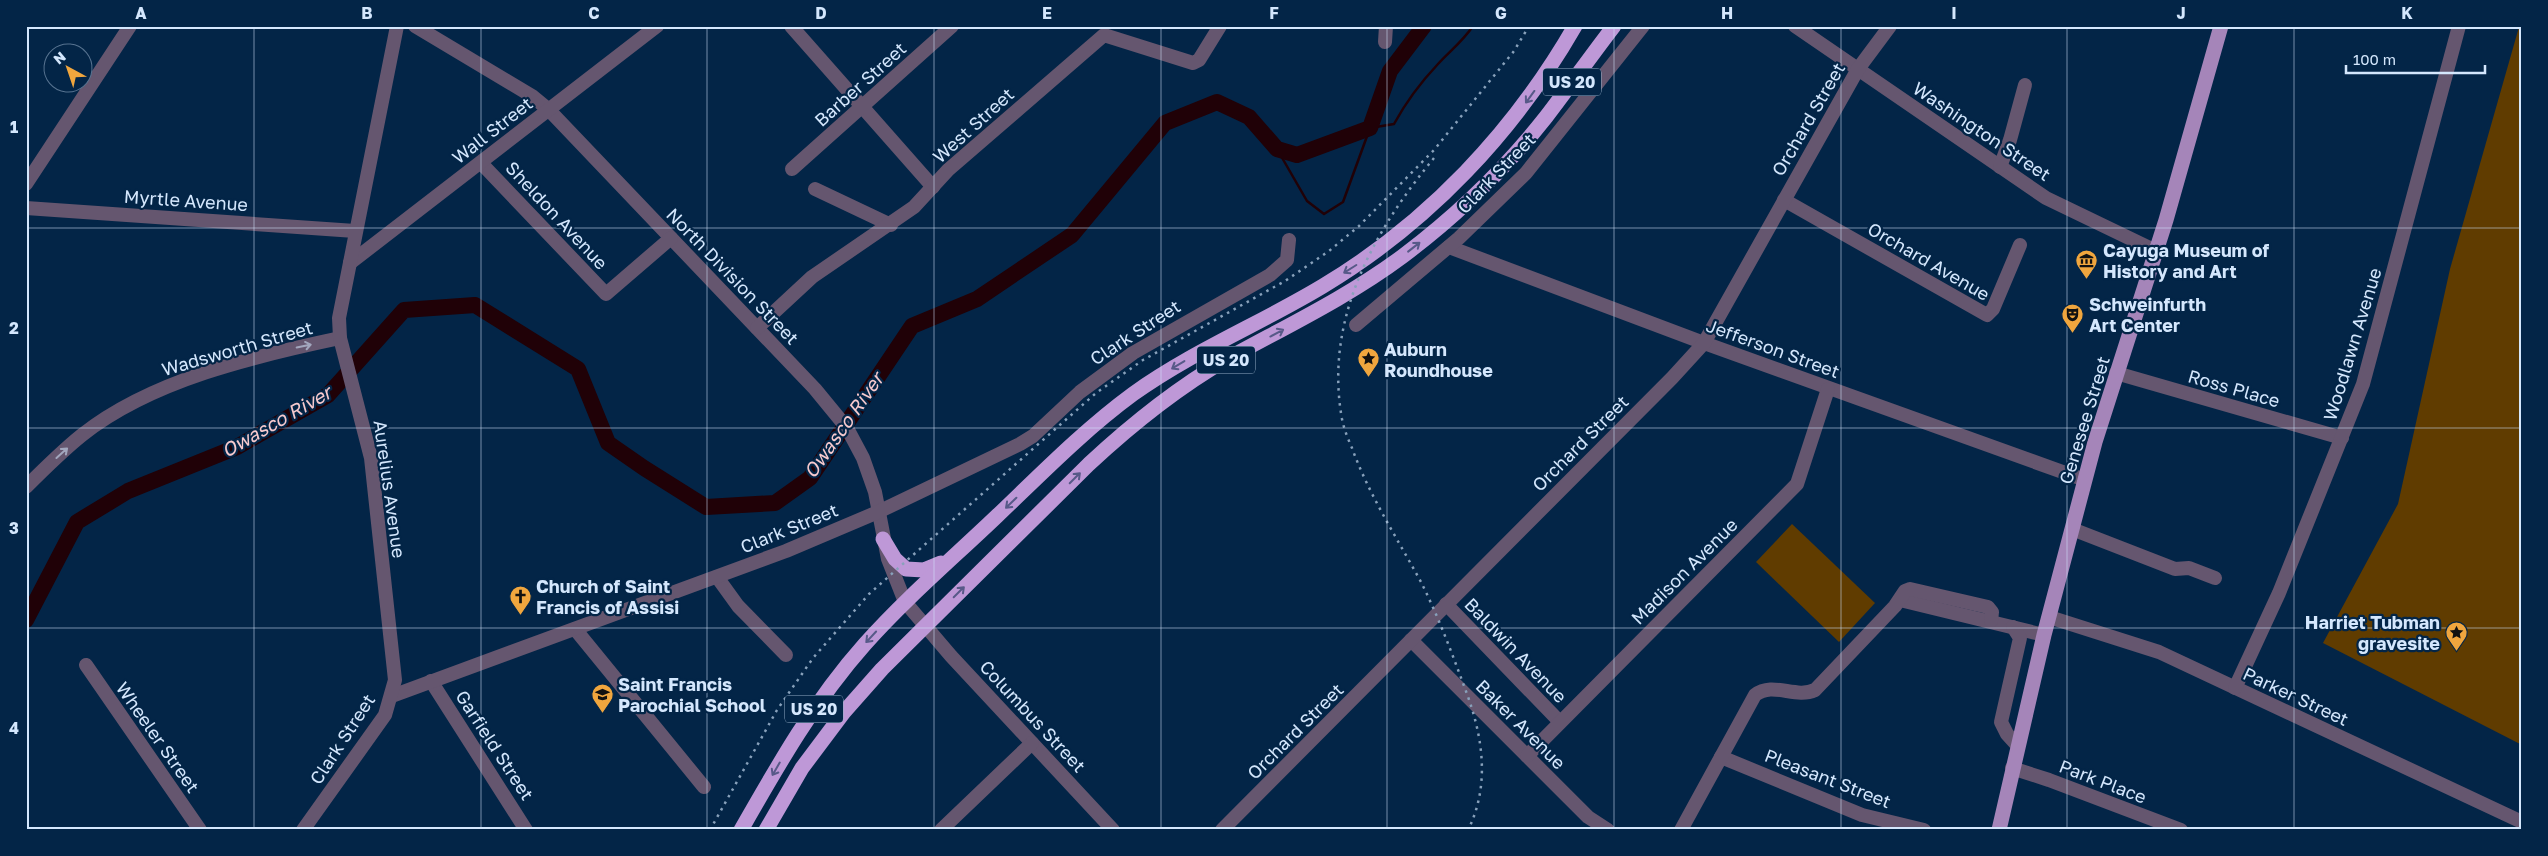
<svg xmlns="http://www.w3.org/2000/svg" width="2548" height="856" viewBox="0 0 2548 856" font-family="'Golos Text',sans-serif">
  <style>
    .green { fill: #603c00 }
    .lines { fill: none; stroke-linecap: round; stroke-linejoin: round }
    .stream { stroke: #200107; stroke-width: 2.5 }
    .river { stroke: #200107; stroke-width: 16 }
    .minor { stroke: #65566f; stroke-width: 14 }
    .major { stroke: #a585b9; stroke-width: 15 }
    .highway { stroke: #be98d7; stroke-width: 15 }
    .rail { stroke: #88a1bb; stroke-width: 2.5; stroke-dasharray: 2.5 5; stroke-linecap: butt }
    .oneway { stroke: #575988 }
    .oneway2 { stroke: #a2a6bd }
    .grid { fill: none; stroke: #d4e7fd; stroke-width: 1; stroke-opacity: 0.55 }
    .labels { text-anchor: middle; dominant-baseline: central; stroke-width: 4.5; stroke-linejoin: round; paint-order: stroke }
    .shield { fill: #032547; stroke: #95adc6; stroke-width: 1 }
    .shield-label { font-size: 16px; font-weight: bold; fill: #d4e7fd }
    .street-label { font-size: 18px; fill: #d4e7fd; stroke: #032547 }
    .poi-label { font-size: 18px; font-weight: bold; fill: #d4e7fd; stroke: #032547; text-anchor: start }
    .water-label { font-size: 19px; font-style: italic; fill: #f7cace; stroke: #032547 }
    .neatline { fill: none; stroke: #d4e7fd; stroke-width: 2 }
    .grid-label { font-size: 16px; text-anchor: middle; font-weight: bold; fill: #d4e7fd }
  </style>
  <rect width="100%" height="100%" fill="#032547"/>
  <g class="green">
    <path d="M2519,27L2522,28V745L2323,643L2398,504L2450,269Z"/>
    <path d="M1792,524L1875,603L1839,642L1756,562Z"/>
  </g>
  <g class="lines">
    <path class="stream" d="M1277,149L1307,201L1324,214L1343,202L1370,128L1394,124C1406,102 1421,82 1438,64C1450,51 1463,41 1473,26"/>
    <path class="river" d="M26,620L77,522L128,491L237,447L328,395L404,310L475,305L578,369L608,443L644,468L706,507L775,503L810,478L912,326L977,299L1072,235L1165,123L1217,102L1249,117L1277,149L1297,155L1370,128L1390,71L1424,26"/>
    <g class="minor">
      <path d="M415,26L532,96L549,110L815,389L847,428L863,458L875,492L888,559L905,602L951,656L1113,830"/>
      <path d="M791,26L933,187"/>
      <path d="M1795,26L2046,198L2156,251"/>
      <path d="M1385,42L1386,26"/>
      <path d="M481,163L606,294L671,238"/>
      <path d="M2000,167L2010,140L2025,85"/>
      <path d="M792,169L952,26"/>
      <path d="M26,184L130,26"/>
      <path d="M815,189L891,225"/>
      <path d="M1784,200L1987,315L1993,309L2020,245"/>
      <path d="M26,208L355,231"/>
      <path d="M1449,247L1704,343L2085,480"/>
      <path d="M350,263L657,26"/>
      <path d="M1356,325L1459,238L1526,173L1643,26"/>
      <path d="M757,328L812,277L914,207L948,170L1104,35L1193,63L1199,60L1220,26"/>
      <path d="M2116,373L2342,438"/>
      <path d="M26,487C44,469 62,451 82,435C151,380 255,356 340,338"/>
      <path d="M2072,529L2175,569L2189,568L2215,578"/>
      <path d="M717,577L738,606L786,655"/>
      <path d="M1900,600L2044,635"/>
      <path d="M1446,604L1559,721"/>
      <path d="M2049,617L2159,652L2522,822"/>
      <path d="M2013,627L2020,638L2001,722L2007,734L2017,745"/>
      <path d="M575,629L704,787"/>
      <path d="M1411,640L1588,817L1608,830"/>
      <path d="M86,665L200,830"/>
      <path d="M431,681L526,830"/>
      <path d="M2235,688L2279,593L2363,384L2459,26"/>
      <path d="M392,696L786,551L878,512L1020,444L1033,436L1080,392L1133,353L1270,275L1287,260L1289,240"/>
      <path d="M1527,756L1797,484L1828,389"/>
      <path d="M1721,757L1862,815L1924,830"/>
      <path d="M2012,768L2049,780L2181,830"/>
      <path d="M303,830L385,715L395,680L371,458L340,338L339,318L397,26"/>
      <path d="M941,830L1032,743"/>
      <path d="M1222,830L1672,378L1704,343L1858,69L1890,26"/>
      <path d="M1681,830L1755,695C1773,681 1795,699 1815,690L1895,606L1905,591L1910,589L1988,607L1992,612L1991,621"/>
    </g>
    <path class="major" d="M1999,830L2044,635L2095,442L2166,220L2221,26"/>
    <g class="highway">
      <path d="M883,539L895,559L906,569L924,570L941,563"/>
      <path d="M741,830C778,765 815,700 865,644C906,598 953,558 997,516C1041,474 1084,430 1133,394C1193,351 1260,324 1323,286C1428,223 1514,132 1575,26"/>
      <path d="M766,830L802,768L844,712L882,669L1089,464C1132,424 1177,388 1227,359C1287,326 1348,297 1403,256C1456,216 1505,169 1546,117C1569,87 1591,56 1614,26"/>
    </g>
    <g class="rail">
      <path d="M1434,158C1373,232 1324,320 1342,419C1344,429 1348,439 1352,448C1369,495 1397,538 1421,582C1439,618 1453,656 1467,694C1483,738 1490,786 1468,830"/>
      <path d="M710,830L777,710L813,658L869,594L1096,393L1143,360L1285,281L1329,251L1359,226L1434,150L1514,51L1529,26"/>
    </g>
  </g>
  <defs><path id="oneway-shaft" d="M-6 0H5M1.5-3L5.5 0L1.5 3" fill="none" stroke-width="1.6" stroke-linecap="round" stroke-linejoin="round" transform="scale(1.25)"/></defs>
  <g class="oneway">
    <use href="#oneway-shaft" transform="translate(1530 97) rotate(126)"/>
    <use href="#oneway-shaft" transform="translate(1414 247) rotate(-38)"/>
    <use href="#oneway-shaft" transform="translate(1350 269) rotate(148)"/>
    <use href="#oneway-shaft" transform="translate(1277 333) rotate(-28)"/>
    <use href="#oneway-shaft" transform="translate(1178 365) rotate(149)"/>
    <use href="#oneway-shaft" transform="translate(1075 478) rotate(-45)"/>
    <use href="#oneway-shaft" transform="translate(1011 503) rotate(136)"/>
    <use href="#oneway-shaft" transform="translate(959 592) rotate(-45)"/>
    <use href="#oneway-shaft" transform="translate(871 637) rotate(133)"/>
    <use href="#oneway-shaft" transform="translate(776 769) rotate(120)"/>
  </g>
  <g class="oneway2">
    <use href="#oneway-shaft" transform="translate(304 346) rotate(-12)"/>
    <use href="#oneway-shaft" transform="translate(62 453) rotate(-42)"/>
  </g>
  <path class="grid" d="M254,26V830M481,26V830M707,26V830M934,26V830M1161,26V830M1387,26V830M1614,26V830M1841,26V830M2067,26V830M2294,26V830M26,228H2522M26,428H2522M26,628H2522"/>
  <defs>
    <symbol id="museum-pin" viewBox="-11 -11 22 30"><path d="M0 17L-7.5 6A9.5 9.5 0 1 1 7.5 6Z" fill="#f0a63e" stroke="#032547"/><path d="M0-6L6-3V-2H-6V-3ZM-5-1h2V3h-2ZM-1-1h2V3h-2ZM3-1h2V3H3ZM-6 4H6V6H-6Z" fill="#111"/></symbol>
    <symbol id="theatre-pin" viewBox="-11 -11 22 30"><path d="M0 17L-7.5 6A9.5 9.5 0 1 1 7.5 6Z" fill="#f0a63e" stroke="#032547"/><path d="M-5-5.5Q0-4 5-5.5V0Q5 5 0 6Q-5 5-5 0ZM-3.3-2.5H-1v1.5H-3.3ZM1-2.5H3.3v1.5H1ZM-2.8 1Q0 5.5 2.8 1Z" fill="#111"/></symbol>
    <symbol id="sight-pin" viewBox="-11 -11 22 30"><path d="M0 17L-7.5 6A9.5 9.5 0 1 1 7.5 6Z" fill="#f0a63e" stroke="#032547"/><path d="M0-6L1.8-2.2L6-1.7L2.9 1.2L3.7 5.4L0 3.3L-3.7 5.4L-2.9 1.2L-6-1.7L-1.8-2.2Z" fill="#111"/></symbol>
    <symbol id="church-pin" viewBox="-11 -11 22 30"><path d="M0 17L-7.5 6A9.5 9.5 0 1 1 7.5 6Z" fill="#f0a63e" stroke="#032547"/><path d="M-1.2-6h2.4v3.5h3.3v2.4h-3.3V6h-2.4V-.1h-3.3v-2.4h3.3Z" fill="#111"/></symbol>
    <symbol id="school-pin" viewBox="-11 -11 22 30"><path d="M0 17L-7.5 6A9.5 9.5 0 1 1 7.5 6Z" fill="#f0a63e" stroke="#032547"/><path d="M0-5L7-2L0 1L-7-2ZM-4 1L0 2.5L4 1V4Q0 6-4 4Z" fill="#111"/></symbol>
  </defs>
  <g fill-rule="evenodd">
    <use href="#museum-pin" x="2074" y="248" width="25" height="34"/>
    <use href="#theatre-pin" x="2060" y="302" width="25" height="34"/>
    <use href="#sight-pin" x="1356" y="346" width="25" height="34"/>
    <use href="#church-pin" x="508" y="584" width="25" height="34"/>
    <use href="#sight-pin" x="2444" y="620" width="25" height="34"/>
    <use href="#school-pin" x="590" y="682" width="25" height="34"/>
  </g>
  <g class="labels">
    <g class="shield">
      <rect x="1543" y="68.5" width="58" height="27" rx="4"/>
      <rect x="1197" y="346.5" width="58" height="27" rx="4"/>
      <rect x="785" y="695.5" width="58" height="27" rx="4"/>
    </g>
    <g class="shield-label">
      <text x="1572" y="82">US 20</text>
      <text x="1226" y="360">US 20</text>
      <text x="814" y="709">US 20</text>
    </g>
    <g class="street-label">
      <text transform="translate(860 84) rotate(-42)">Barber Street</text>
      <text transform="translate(1808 119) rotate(-60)">Orchard Street</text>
      <text transform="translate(973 125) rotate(-42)">West Street</text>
      <text transform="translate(492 130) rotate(-38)">Wall Street</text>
      <text transform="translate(1982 131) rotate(34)">Washington Street</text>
      <text transform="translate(1496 173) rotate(-46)">Clark Street</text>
      <text transform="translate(186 200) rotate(4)">Myrtle Avenue</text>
      <text transform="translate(557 215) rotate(47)">Sheldon Avenue</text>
      <text transform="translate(1929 261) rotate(30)">Orchard Avenue</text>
      <text transform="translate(733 276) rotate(46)">North Division Street</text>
      <text transform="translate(1135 332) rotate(-33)">Clark Street</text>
      <text transform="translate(2352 344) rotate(-73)">Woodlawn Avenue</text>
      <text transform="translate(237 348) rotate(-16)">Wadsworth Street</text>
      <text transform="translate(1773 348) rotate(20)">Jefferson Street</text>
      <text transform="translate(2234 388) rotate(16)">Ross Place</text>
      <text transform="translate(2084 420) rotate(-73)">Genesee Street</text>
      <text transform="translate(1580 443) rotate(-45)">Orchard Street</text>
      <text transform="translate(390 489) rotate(82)">Aurelius Avenue</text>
      <text transform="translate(789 528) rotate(-22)">Clark Street</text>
      <text transform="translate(1684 571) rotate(-45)">Madison Avenue</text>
      <text transform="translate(1516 650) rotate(46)">Baldwin Avenue</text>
      <text transform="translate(2296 696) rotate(25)">Parker Street</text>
      <text transform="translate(1033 716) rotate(47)">Columbus Street</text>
      <text transform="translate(1521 724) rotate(45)">Baker Avenue</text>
      <text transform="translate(1295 731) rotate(-45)">Orchard Street</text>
      <text transform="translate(158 737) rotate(55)">Wheeler Street</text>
      <text transform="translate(342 739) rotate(-57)">Clark Street</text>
      <text transform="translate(495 745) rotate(57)">Garfield Street</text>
      <text transform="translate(1828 778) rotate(21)">Pleasant Street</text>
      <text transform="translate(2103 781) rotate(21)">Park Place</text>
    </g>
    <g class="poi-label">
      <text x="2103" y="250">Cayuga Museum of<tspan x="2103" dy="21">History and Art</tspan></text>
      <text x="2089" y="304">Schweinfurth<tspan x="2089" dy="21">Art Center</tspan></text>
      <text x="1384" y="349">Auburn<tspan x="1384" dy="21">Roundhouse</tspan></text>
      <text x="536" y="586">Church of Saint<tspan x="536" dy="21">Francis of Assisi</tspan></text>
      <text x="2440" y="622" text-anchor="end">Harriet Tubman<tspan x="2440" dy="21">gravesite</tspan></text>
      <text x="618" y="684">Saint Francis<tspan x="618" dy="21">Parochial School</tspan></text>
    </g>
    <g class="water-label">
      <text transform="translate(276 421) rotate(-30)">Owasco River</text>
      <text transform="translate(843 425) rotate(-55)">Owasco River</text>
    </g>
  </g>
  <rect width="2548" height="856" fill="none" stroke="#032547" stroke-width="55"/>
  <g transform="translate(68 68) rotate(320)"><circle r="24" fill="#032547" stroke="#577390"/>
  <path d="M0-4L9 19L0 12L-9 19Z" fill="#f0a63e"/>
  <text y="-8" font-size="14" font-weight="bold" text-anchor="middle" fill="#d4e7fd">N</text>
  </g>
  <path d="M2346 65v8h139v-8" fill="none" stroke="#d4e7fd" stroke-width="2.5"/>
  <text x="2353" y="65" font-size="15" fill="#d4e7fd" stroke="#032547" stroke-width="4" paint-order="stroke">100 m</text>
  <rect x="28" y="28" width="2492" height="800" class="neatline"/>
  <g class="grid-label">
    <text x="141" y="19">A</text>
    <text x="367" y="19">B</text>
    <text x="594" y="19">C</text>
    <text x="821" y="19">D</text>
    <text x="1047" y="19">E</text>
    <text x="1274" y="19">F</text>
    <text x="1501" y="19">G</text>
    <text x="1727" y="19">H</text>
    <text x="1954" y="19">I</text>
    <text x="2181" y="19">J</text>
    <text x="2407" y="19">K</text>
    <text x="14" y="133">1</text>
    <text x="14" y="334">2</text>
    <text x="14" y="534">3</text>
    <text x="14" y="734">4</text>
  </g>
</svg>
